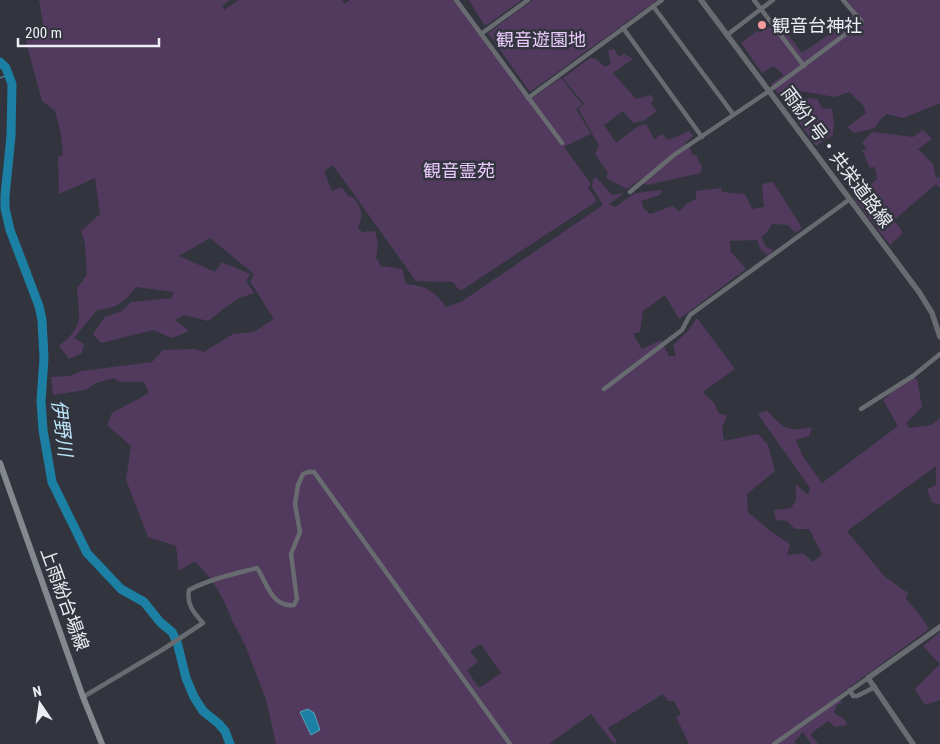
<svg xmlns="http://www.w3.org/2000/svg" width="940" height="744" viewBox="0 0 940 744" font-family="'Roboto Condensed','Noto Sans JP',sans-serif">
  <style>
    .green { fill: #523a5e; fill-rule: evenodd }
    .water { fill: #1b80a3; stroke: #5aa1bb }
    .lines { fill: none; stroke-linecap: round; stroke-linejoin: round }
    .stream { stroke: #5aa1bb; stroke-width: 1 }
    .river { stroke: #1b80a3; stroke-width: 9 }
    .minor { stroke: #686b6f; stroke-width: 4.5 }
    .tertiary { stroke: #686b6f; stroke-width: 5.5 }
    .secondary { stroke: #84898f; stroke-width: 6 }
    .poi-dot { fill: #f59b9c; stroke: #32353e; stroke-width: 2 }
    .labels { text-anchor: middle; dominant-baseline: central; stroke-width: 5; stroke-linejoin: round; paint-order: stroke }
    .poi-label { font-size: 18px; fill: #eceef4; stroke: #32353e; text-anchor: start }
    .park-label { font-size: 18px; fill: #ebcafd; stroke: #32353e }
    .street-label { font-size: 18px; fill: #eceef4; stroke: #32353e }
    .water-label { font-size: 19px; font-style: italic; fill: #bde8fc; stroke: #32353e }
  </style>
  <rect width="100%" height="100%" fill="#32353e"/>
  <g class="green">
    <path d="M39,0H230L222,6L224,10L239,0H342L344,4L350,0H459L531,99L561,78L582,104L576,109L591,134L564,147L591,184L588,188L597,201L460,291L453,282L416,281L333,165L324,171L332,191L341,187L349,197H353C361,207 364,216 358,228L362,232L375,231L378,244L376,258L381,266L402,269L406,284C426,286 435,291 446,307L461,302L603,205L592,187L593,179L596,177L612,195L624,193L609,204L615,207L635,193L662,190L660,195L641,201L644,209L650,214L672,206L680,211L686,204L696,199V191L721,188L722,192L745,194L752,209L764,207L762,184L773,182L802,228L795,233L788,225L772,224L767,232L761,237L766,247L773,250L768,256L761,250L757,240L730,241L731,252L746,269L679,319L665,295L643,311L640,332L633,334L642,349L661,340L669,356H676L673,345L689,330L697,318L735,369L703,392L714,403L719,414L727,415L722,428L724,441L758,434L768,445L775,471L747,494L748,512L770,531L790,544L787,555L803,553L813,562L822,554L809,529H795L787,521L776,520L774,510L791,508L796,500V484L808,495L810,488L758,414L767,410C782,429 788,432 812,427L809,436L796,440L802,455L822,483L898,426L883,400L909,377L917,379L922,407L906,423L909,428L931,425L940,418V505L932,502L927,489L936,485V466L847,531L884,576L908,593L906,599C915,609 923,618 929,629L836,697L843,703L837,704L834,713L845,720L847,725L835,727L828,721L810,734L818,744H811L803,732L794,742L797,744H689L676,717L681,714L674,701H668L663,694L608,728L617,742L614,744L591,714L549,744H276L266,699L245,645L232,620L224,601L211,579L195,561L179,571L176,546L148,537L126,480L131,446L107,425L112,413L149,393L144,382H120L114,378L96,383L85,390L53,395L51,377L70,376L82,371L152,362L163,350L195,349L204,352L233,334L254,332L274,319C265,307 259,293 250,282L254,274L210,238L179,256L215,272L222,262L250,274L246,281L254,293L237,299L208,321L184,315L175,320L189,331L172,338L153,330L101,343L93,334L105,317L122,311L131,302L171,298L174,292L136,287C123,303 118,308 97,310L74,338L84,344L82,353L69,359L59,346C85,326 79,318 77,288L87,275L85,243L81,231L100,214L95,178L59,194L58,157L63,155L61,134L55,111L42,101L26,42L43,24ZM481,644L501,673L481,687H478L467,670L478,662L470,651Z"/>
    <path d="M469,0H522L485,26Z"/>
    <path d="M533,0H657L530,92L488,33Z"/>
    <path d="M847,0H940V103L904,118L887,114L880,120L875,128L854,133L847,127L866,113L863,105L849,92L835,97L800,91L791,96L799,102L806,98L817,99L822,108L832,109L834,124L833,135L816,146L771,84L784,75L773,66L762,73L741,43L757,31L760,32L770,27L774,16L802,53L851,19L854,9Z"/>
    <path d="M614,49L619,57L624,54L633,59L613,73L636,99L650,95L654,98L651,104L657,111L643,121L633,123L623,111L604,125L616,143L637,127L646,124L654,139L662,134L668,140L689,131L693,136L685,143L690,148L692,155H696L702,167L701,173L647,185L644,183L660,166L627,189L606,178L608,173L595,154L599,146L578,108L584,104L563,78L590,58L596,59L605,67L611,64L608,50Z"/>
    <path d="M923,130L932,139L918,149L933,164L936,178L940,177V188L936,184L894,220L903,233L890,245L855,200L852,190L859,182L867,188L877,179L875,167L870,168L862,150L867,149L862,143L872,132L913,137Z"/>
    <path d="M940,632V700L925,705L915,689L940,664L923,646Z"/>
  </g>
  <path class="water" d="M308,709L314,713L320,730L311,735L300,712Z"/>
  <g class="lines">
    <path class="stream" d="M0,78L10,74"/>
    <path class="river" d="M0,62L6,68L12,84L11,136L5,196V208L10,230L39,306L42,320L44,358L41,401L43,430L52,482L87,553L121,589L144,602L160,622L172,632L177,642L186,678L194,697L203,711L219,724L225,731L230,744"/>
    <g class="minor">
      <path d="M456,0L562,143"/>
      <path d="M773,0L761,9L804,66"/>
      <path d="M653,6L733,114"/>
      <path d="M623,28L702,137"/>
      <path d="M481,34L528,0"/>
      <path d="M727,35L761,9L754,0"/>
      <path d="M528,98L662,0"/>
      <path d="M630,192L674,155L769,91L862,22L843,0"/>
      <path d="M604,389L682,330L690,315L850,199"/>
      <path d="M861,409L913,376L940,354"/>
      <path d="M850,690L853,696H857L875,687"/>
      <path d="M83,697L162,650L203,623C194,613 186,604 189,590C210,579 234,574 257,568C266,580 271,608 294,605L297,599L296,592L291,554L300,532L295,504L298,485L303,474L308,472H314L510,744"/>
      <path d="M774,744L868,678"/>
    </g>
    <g class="tertiary">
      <path d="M701,0L919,292L932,313L940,337"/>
      <path d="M913,744L868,678L940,627"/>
    </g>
    <path class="secondary" d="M0,463L83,697L102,744"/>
  </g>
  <circle class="poi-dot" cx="762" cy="25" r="5"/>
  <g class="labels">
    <g class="poi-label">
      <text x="772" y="25">観音台神社</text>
    </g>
    <g class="park-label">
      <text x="541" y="39">観音遊園地</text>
      <text x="459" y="170">観音霊苑</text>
    </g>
    <g class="street-label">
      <text transform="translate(837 157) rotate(53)">雨紛1号・共栄道路線</text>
      <text transform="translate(65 599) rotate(70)">上雨紛台場線</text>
    </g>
    <g class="water-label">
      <text transform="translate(62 428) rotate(83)">伊野川</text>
    </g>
  </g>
  <g transform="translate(40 704) rotate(347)" stroke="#32353e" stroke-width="4" paint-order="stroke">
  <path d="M0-4L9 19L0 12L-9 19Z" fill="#eceef4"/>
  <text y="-8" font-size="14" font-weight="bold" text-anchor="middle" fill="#eceef4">N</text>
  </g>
  <path d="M18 38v8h141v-8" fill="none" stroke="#eceef4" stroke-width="2.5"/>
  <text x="25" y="38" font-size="15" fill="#eceef4" stroke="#32353e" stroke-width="4" paint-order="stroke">200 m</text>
</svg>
